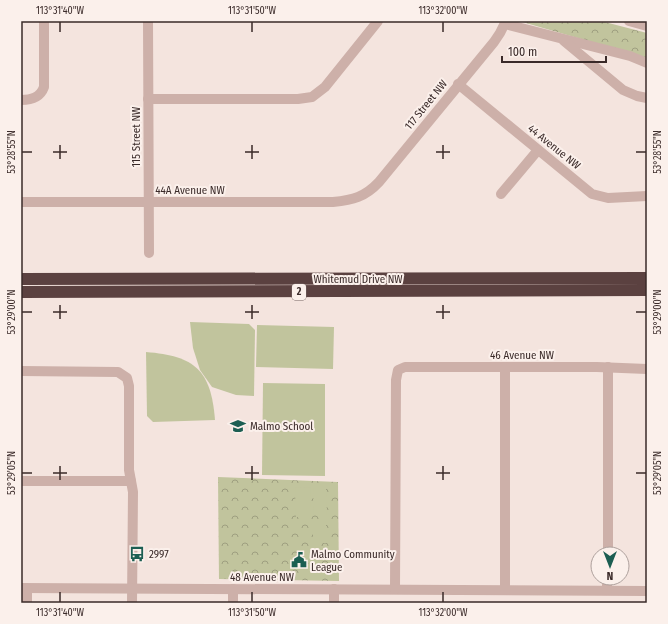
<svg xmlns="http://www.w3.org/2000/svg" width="668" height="624" viewBox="0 0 668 624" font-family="'Fira Sans Condensed',sans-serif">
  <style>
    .park { fill: url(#park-crowns) }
    .garden { fill: #c1c49d }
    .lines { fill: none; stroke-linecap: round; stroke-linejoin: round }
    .minor { stroke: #cdb0a9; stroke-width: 10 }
    .highway { stroke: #5b4140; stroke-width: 12 }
    .ticks { fill: none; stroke: #3a2a29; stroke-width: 1.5 }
    .labels { text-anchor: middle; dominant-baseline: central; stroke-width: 4; stroke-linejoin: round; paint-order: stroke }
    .shield { fill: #fbf0eb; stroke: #746563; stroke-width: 1 }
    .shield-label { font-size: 10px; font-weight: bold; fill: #3a2a29 }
    .street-label { font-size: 11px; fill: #3a2a29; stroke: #fbf0eb }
    .poi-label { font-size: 11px; fill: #3a2a29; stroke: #fbf0eb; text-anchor: start }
    .neatline { fill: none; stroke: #3a2a29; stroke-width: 1.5 }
    .ticks-label { font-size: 10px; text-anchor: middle; fill: #3a2a29 }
  </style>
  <defs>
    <pattern id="park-crowns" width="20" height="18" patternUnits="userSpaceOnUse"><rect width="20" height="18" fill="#c1c49d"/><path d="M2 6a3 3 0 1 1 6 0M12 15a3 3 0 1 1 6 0" fill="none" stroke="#9e9f80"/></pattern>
  </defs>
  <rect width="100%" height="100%" fill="#f4e4de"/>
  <g class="park">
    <path d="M519,21H601L647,33V60L626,52Z"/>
    <path d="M218,477L338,482L339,581L219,579Z"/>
  </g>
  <g class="garden">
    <path d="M190,322L249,324L255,330L254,396L236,395L212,387L200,370L193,348Z"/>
    <path d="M257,325L334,327L333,369L256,367Z"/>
    <path d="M146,352C195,356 211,370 215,420L153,422L147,416Z"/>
    <path d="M263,383L325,384V476L262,475Z"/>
    <path d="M310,487L311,517H296L295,488Z"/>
    <path d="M313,488H326L327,515H314Z"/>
    <rect x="313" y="522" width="13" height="21"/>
  </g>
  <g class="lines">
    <g class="minor">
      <path d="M148,21L149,253"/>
      <path d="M629,21L647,26"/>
      <path d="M505,24L630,56L647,63"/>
      <path d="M564,41L623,90L637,96L647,98"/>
      <path d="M458,84L592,194L608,198L647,196"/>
      <path d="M148,99H298L312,97L325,87L378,21"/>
      <path d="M21,100C31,100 40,98 44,87V21"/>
      <path d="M501,194L538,150"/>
      <path d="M21,202H333C353,200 365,197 379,182L494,42L500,33L506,21"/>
      <path d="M21,371L118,372L127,378L129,386V470L133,492L132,603"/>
      <path d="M21,481H131"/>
      <path d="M608,554V367"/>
      <path d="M21,588L647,591"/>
      <path d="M233,589V603"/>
      <path d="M395,589L396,380L398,370L405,367H597L647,369"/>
      <path d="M505,590V367"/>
      <path d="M607,590V578"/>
      <path d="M27,603V589"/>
      <path d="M334,603V589"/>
    </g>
    <g class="highway">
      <path d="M21,279L647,278"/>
      <path d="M21,292L647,290"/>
    </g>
  </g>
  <path class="ticks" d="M60,22V32M252,22V32M443,22V32M60,145V159M252,145V159M443,145V159M22,152H32M53,152H67M245,152H259M436,152H450M636,152H646M60,305V319M252,305V319M443,305V319M22,312H32M53,312H67M245,312H259M436,312H450M636,312H646M60,466V480M252,466V480M443,466V480M22,473H32M53,473H67M245,473H259M436,473H450M636,473H646M60,592V602M252,592V602M443,592V602"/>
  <defs>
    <symbol id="school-bare" viewBox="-9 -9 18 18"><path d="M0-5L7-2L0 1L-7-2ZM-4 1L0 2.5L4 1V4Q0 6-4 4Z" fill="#1c5e52" stroke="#fbf0eb" stroke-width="2.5" paint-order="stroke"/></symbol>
    <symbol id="bus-bare" viewBox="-9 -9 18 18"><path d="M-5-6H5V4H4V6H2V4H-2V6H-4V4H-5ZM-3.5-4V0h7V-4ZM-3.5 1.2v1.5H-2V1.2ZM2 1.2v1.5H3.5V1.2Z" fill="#1c5e52" stroke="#fbf0eb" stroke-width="2.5" paint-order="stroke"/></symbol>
    <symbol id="civic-bare" viewBox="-9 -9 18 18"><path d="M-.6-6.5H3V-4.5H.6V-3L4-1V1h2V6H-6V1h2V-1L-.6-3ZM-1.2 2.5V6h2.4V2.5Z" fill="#1c5e52" stroke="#fbf0eb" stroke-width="2.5" paint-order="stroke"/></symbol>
  </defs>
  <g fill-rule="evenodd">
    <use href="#school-bare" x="227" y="415" width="22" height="22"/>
    <use href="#bus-bare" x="126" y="543" width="22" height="22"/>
    <use href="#civic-bare" x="288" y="549" width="22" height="22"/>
  </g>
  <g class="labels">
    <rect class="shield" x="292" y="284" width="14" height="16" rx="3"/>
    <g class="shield-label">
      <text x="299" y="292">2</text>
    </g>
    <g class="street-label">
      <text transform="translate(426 105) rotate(-51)">117 Street NW</text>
      <text transform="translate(136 137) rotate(-90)">115 Street NW</text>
      <text transform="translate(554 147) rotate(39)">44 Avenue NW</text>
      <text x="190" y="190">44A Avenue NW</text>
      <text x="358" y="279">Whitemud Drive NW</text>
      <text x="522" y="355">46 Avenue NW</text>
      <text x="262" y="577">48 Avenue NW</text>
    </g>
    <g class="poi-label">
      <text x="250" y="426">Malmo School</text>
      <text x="149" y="554">2997</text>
      <text x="311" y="554">Malmo Community<tspan x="311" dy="13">League</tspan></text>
    </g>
  </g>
  <rect width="668" height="624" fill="none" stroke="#fbf0eb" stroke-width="44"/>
  <g transform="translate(610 566) rotate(180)"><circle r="19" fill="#fbf0eb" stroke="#aea19d"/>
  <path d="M0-3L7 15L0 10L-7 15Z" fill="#1c5e52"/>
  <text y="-6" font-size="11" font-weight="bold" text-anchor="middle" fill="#3a2a29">N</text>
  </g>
  <path d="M502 56v6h104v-6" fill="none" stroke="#3a2a29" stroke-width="2"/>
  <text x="508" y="56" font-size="12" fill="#3a2a29" stroke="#fbf0eb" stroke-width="3" paint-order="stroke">100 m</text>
  <rect x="22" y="22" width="624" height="580" class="neatline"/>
  <g class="ticks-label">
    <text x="60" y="14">113°31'40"W</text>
    <text x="252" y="14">113°31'50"W</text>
    <text x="443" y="14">113°32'00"W</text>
    <text transform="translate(657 152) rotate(-90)" y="4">53°28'55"N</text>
    <text transform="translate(11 152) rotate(-90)" y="4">53°28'55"N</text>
    <text transform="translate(657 312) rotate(-90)" y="4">53°29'00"N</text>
    <text transform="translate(11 312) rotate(-90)" y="4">53°29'00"N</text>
    <text transform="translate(657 473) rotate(-90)" y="4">53°29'05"N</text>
    <text transform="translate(11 473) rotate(-90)" y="4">53°29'05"N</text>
    <text x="60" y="616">113°31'40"W</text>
    <text x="252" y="616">113°31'50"W</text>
    <text x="443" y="616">113°32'00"W</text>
  </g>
</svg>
